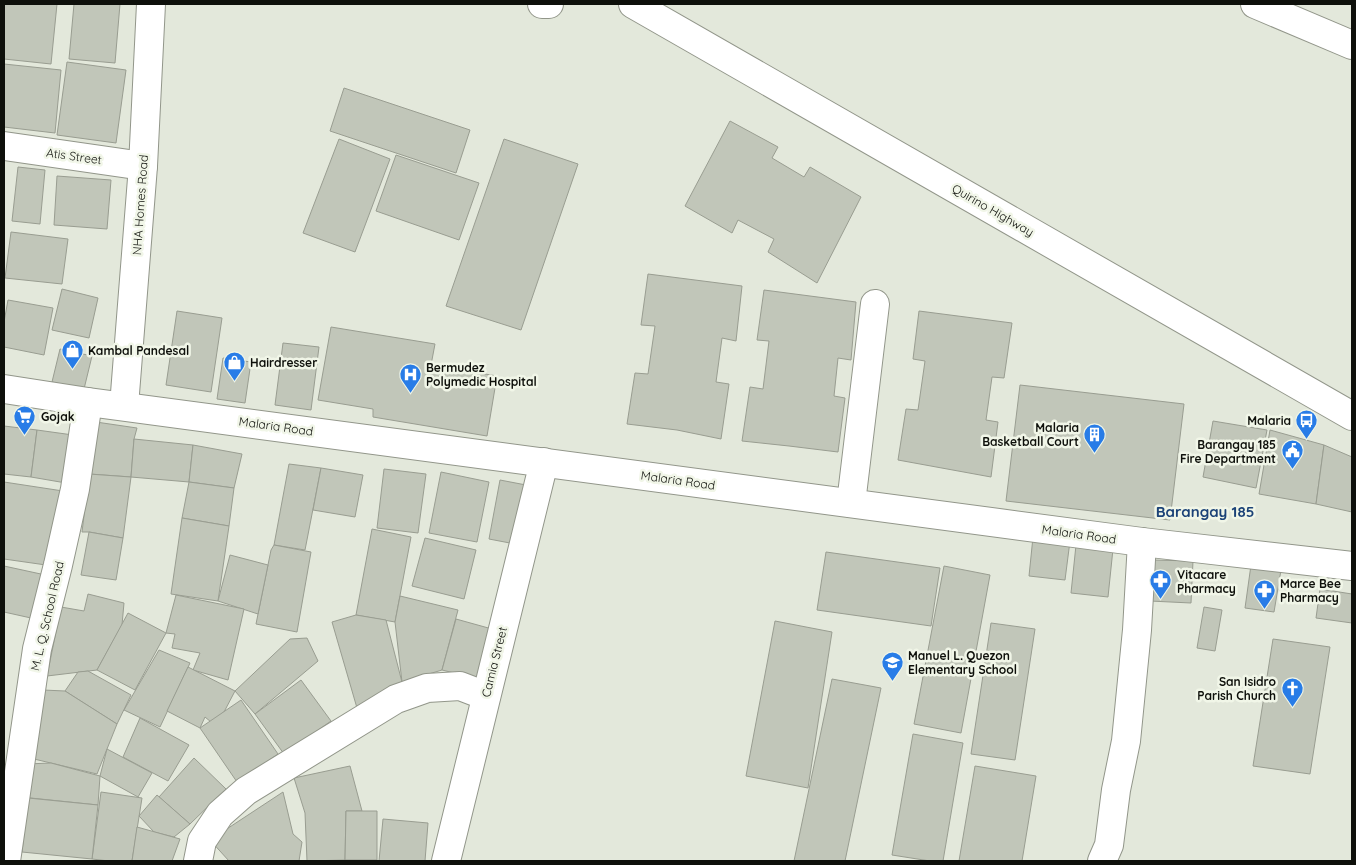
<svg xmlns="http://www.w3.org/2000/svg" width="1356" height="865" viewBox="0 0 1356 865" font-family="Quicksand,sans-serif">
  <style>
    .building { fill: #c1c6b9; stroke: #999d91 }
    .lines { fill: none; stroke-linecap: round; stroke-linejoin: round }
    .street-casing { stroke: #92968a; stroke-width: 30 }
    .secondary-casing { stroke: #92968a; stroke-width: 30 }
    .primary-casing { stroke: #92968a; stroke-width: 30 }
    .street { stroke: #fff; stroke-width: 28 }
    .secondary { stroke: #fff; stroke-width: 28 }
    .primary { stroke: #fff; stroke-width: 28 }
    .labels { text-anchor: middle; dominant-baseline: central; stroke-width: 5; stroke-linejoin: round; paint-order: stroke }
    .street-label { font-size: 12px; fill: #0e100b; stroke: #f1f6e8 }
    .poi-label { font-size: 12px; font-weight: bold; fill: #0e100b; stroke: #f1f6e8; text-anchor: start }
    .quarter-label { font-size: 15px; font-weight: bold; fill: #1b4277; stroke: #f1f6e8 }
  </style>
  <rect width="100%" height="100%" fill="#e3e8db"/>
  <g class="building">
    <path d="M4,4H57L51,64L4,59Z"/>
    <path d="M74,4H120L115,63L69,59Z"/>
    <path d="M67,62L126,70L116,143L57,135Z"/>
    <path d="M4,64L61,70L55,133L4,127Z"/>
    <path d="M344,88L470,130L456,173L330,131Z"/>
    <path d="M730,121L778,147L772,158L804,177L810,167L861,197L817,283L768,252L774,239L738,220L732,233L685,206Z"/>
    <path d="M339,139L390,159L355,252L303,233Z"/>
    <path d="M504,139L578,164L521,330L446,306Z"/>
    <path d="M396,155L479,183L459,240L376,211Z"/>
    <path d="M18,167L45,170L40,224L12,221Z"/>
    <path d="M57,176L111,180L107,229L54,225Z"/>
    <path d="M11,232L68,239L62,284L5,278Z"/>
    <path d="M648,274L742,286L736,341L722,338L716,382L729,384L721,439L677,430L627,424L635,373L648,374L655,326L641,325Z"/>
    <path d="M62,289L98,298L89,338L52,330Z"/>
    <path d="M764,290L856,302L851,360L838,358L834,396L845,398L838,452L789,446L742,441L750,387L763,389L769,341L757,340Z"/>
    <path d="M8,300L53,308L44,355L4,347V322Z"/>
    <path d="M177,311L222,318L211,392L166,385Z"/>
    <path d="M919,311L1012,323L1004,378L992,377L986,420L998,422L991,477L898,460L906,409L918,410L925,361L913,359Z"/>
    <path d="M331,327L435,344L431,365L497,376L487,436L373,417V409L318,400Z"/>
    <path d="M283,343L319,347L311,410L275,405Z"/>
    <path d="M60,349L92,356L84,389L52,382Z"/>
    <path d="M223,358L251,362L245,403L217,399Z"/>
    <path d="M1020,385L1184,404L1170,520L1006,501Z"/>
    <path d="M1213,421L1267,430L1256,488L1203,477Z"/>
    <path d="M96,422L137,428L134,439L131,477L89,474Z"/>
    <path d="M4,426L37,430L31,477L4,474Z"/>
    <path d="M37,430L73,435L66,483L31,477Z"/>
    <path d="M1270,430L1324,445L1316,504L1259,494Z"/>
    <path d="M134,439L193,445L189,482L131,477Z"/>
    <path d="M193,445L242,454L234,488L189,482Z"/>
    <path d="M1324,445L1352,457V512L1316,504Z"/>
    <path d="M289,464L321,468L305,550L274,545Z"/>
    <path d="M321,468L363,475L355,517L313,510Z"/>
    <path d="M384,469L426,474L418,533L377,528Z"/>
    <path d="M441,472L489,482L477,542L429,533Z"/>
    <path d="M89,474L131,477L123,538L89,532H82Z"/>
    <path d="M500,480L526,485L515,544L489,539Z"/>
    <path d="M4,482L63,491L53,566L4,559Z"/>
    <path d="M189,482L234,488L229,526L182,518Z"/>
    <path d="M182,518L229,526L218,601L171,594Z"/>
    <path d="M372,529L411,537L395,622L356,615Z"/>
    <path d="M89,532L123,538L116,580L81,575Z"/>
    <path d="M1033,537L1070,541L1065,580L1029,576Z"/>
    <path d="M425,538L476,550L464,599L412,586Z"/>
    <path d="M274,545L311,552L297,632L256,624L271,550Z"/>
    <path d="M1076,545L1113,549L1108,597L1071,593Z"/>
    <path d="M826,552L940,568L931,626L817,610Z"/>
    <path d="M230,555L268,565L258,614L218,601Z"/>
    <path d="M1152,560L1193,561L1191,603L1150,601Z"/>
    <path d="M1251,565L1281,570L1274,612L1245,608Z"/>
    <path d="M4,566L50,576L40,620L4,612Z"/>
    <path d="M944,566L990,575L961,733L914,724Z"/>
    <path d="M1320,589L1352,594V623L1316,618Z"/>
    <path d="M88,594L124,603L122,625L97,670L47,676L61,607L84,611Z"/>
    <path d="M176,595L244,609L228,680L193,670L200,653L172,648L175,634L166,633Z"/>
    <path d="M400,596L458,610L442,670L402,682L395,622Z"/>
    <path d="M1204,607L1222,610L1215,651L1197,648Z"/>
    <path d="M128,613L166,633L135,690L97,670Z"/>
    <path d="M356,615L386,620L403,686L357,708L332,622Z"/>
    <path d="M456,619L492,629L479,679L442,670Z"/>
    <path d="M775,621L832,632L808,788L746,776Z"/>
    <path d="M991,623L1035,629L1015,760L971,754Z"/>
    <path d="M307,638L318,661L255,714L235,691L290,639Z"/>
    <path d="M1273,639L1330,647L1310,774L1253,766Z"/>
    <path d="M159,650L190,663L160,727L124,710Z"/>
    <path d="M188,667L235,691L224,712L211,722L205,717L200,728L167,711Z"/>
    <path d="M88,671L131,695L117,724L65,691L78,672Z"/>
    <path d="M832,679L881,688L845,861H794Z"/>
    <path d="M301,680L331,721L284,754L255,714Z"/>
    <path d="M43,690L65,691L117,724L97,774L34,759Z"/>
    <path d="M241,700L278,754L237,782L200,728Z"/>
    <path d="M140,718L189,745L168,781L123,757Z"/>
    <path d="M913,734L963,743L943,861H930L892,855Z"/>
    <path d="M107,749L152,773L138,797L100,776Z"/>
    <path d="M194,758L226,789L190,824L159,797Z"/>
    <path d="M51,763L100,776L98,805L21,797L26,764Z"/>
    <path d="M350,766L362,811H346L345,860L307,861L305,813L294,778Z"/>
    <path d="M975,766L1036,776L1022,861H959Z"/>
    <path d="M101,792L142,798L132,861H109L92,859Z"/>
    <path d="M283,792L293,834L302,842L299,861H229L210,840Z"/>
    <path d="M157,795L190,824L174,837L154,832L139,816Z"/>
    <path d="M28,798L98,805L92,859L22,852Z"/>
    <path d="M346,811H377V860H345Z"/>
    <path d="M383,819L428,823L425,861H379Z"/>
    <path d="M137,827L180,839L172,861H132Z"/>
  </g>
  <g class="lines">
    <defs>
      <g id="street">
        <path d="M542,4H549"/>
        <path d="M1255,4L1352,45"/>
        <path d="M4,146L143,166"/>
        <path d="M851,503L875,304"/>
        <path d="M6,861L37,649L58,565L75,489L88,402"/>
        <path d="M198,861L202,841L220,814L246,791L396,699L427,688L460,686L486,696"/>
        <path d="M446,861L544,462"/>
        <path d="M1102,861L1109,845L1116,790L1126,741L1137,630L1142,542"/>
      </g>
      <g id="secondary">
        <path d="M4,389L88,402L1142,542L1352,566"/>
        <path d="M124,406L143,166L151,4"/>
      </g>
      <path id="primary" d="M633,4L1352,416"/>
    </defs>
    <use href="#street" class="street-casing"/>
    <use href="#secondary" class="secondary-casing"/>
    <use href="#primary" class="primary-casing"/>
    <use href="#street" class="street"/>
    <use href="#secondary" class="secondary"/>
    <use href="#primary" class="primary"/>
  </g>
  <defs>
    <symbol id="shop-pin" viewBox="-11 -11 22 30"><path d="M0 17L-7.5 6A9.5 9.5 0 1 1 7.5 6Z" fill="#287ce7" stroke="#f1f6e8"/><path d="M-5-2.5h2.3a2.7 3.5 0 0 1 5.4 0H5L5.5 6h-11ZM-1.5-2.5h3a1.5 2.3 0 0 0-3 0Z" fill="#fff"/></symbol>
    <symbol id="hospital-pin" viewBox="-11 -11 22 30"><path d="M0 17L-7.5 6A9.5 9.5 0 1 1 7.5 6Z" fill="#287ce7" stroke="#f1f6e8"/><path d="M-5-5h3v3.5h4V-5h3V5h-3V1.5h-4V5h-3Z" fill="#fff"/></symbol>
    <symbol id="supermarket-pin" viewBox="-11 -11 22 30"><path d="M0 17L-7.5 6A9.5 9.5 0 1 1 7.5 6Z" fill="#287ce7" stroke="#f1f6e8"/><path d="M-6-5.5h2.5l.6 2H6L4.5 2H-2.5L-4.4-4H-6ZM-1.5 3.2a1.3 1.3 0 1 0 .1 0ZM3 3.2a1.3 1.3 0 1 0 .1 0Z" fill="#fff"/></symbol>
    <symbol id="bus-pin" viewBox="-11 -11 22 30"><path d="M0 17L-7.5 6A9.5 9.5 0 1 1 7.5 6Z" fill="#287ce7" stroke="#f1f6e8"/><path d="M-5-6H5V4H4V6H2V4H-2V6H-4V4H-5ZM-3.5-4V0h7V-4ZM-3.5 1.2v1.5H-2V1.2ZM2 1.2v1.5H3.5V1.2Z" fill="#fff"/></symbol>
    <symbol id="building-pin" viewBox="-11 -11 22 30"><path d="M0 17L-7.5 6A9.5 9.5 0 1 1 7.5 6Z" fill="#287ce7" stroke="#f1f6e8"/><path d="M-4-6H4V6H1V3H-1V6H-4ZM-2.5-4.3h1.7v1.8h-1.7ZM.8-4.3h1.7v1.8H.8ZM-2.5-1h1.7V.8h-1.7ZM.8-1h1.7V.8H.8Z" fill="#fff"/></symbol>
    <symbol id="civic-pin" viewBox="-11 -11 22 30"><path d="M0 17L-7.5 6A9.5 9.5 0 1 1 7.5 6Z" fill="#287ce7" stroke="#f1f6e8"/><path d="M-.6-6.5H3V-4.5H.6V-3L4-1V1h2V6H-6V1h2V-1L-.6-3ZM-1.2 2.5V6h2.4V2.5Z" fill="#fff"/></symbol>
    <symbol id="pharmacy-pin" viewBox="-11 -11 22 30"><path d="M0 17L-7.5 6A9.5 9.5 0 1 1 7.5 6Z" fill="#287ce7" stroke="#f1f6e8"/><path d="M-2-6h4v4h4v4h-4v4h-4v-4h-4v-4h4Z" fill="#fff"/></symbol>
    <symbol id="school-pin" viewBox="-11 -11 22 30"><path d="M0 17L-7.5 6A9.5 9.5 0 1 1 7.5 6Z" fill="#287ce7" stroke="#f1f6e8"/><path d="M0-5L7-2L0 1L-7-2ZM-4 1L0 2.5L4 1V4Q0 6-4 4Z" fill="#fff"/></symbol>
    <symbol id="church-pin" viewBox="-11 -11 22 30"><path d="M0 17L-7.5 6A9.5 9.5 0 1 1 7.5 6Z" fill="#287ce7" stroke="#f1f6e8"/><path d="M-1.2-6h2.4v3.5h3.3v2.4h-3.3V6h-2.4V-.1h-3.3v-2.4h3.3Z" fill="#fff"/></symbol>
  </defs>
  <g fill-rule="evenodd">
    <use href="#shop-pin" x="60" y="338" width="25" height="34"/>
    <use href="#shop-pin" x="222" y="350" width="25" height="34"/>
    <use href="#hospital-pin" x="398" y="362" width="25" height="34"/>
    <use href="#supermarket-pin" x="12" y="404" width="25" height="34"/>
    <use href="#bus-pin" x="1294" y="408" width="25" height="34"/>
    <use href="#building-pin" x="1082" y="422" width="25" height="34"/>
    <use href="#civic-pin" x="1280" y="438" width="25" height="34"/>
    <use href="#pharmacy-pin" x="1148" y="568" width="25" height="34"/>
    <use href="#pharmacy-pin" x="1252" y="578" width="25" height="34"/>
    <use href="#school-pin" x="880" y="650" width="25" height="34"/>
    <use href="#church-pin" x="1280" y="676" width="25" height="34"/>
  </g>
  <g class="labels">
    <g class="street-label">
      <text transform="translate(74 156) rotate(8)">Atis Street</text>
      <text transform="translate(140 205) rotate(-86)">NHA Homes Road</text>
      <text transform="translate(993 210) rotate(30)">Quirino Highway</text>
      <text transform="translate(276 426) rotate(8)">Malaria Road</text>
      <text transform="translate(678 480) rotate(8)">Malaria Road</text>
      <text transform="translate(1079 534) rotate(8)">Malaria Road</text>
      <text transform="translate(47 616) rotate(-77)">M. L. Q. School Road</text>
      <text transform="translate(494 662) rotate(-76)">Camia Street</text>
    </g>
    <g class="poi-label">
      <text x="88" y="350">Kambal Pandesal</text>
      <text x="250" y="362">Hairdresser</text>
      <text x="426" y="367">Bermudez<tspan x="426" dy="14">Polymedic Hospital</tspan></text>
      <text x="41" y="416">Gojak</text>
      <text x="1291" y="420" text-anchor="end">Malaria</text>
      <text x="1079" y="427" text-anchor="end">Malaria<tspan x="1079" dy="14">Basketball Court</tspan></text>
      <text x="1276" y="444" text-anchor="end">Barangay 185<tspan x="1276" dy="14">Fire Department</tspan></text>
      <text x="1177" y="574">Vitacare<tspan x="1177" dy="14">Pharmacy</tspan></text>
      <text x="1280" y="583">Marce Bee<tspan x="1280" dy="14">Pharmacy</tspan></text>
      <text x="908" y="655">Manuel L. Quezon<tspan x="908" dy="14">Elementary School</tspan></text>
      <text x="1276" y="681" text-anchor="end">San Isidro<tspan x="1276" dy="14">Parish Church</tspan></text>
    </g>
    <g class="quarter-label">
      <text x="1205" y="511">Barangay 185</text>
    </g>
  </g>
  <rect width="1356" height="865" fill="none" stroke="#0e100b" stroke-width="10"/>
</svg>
